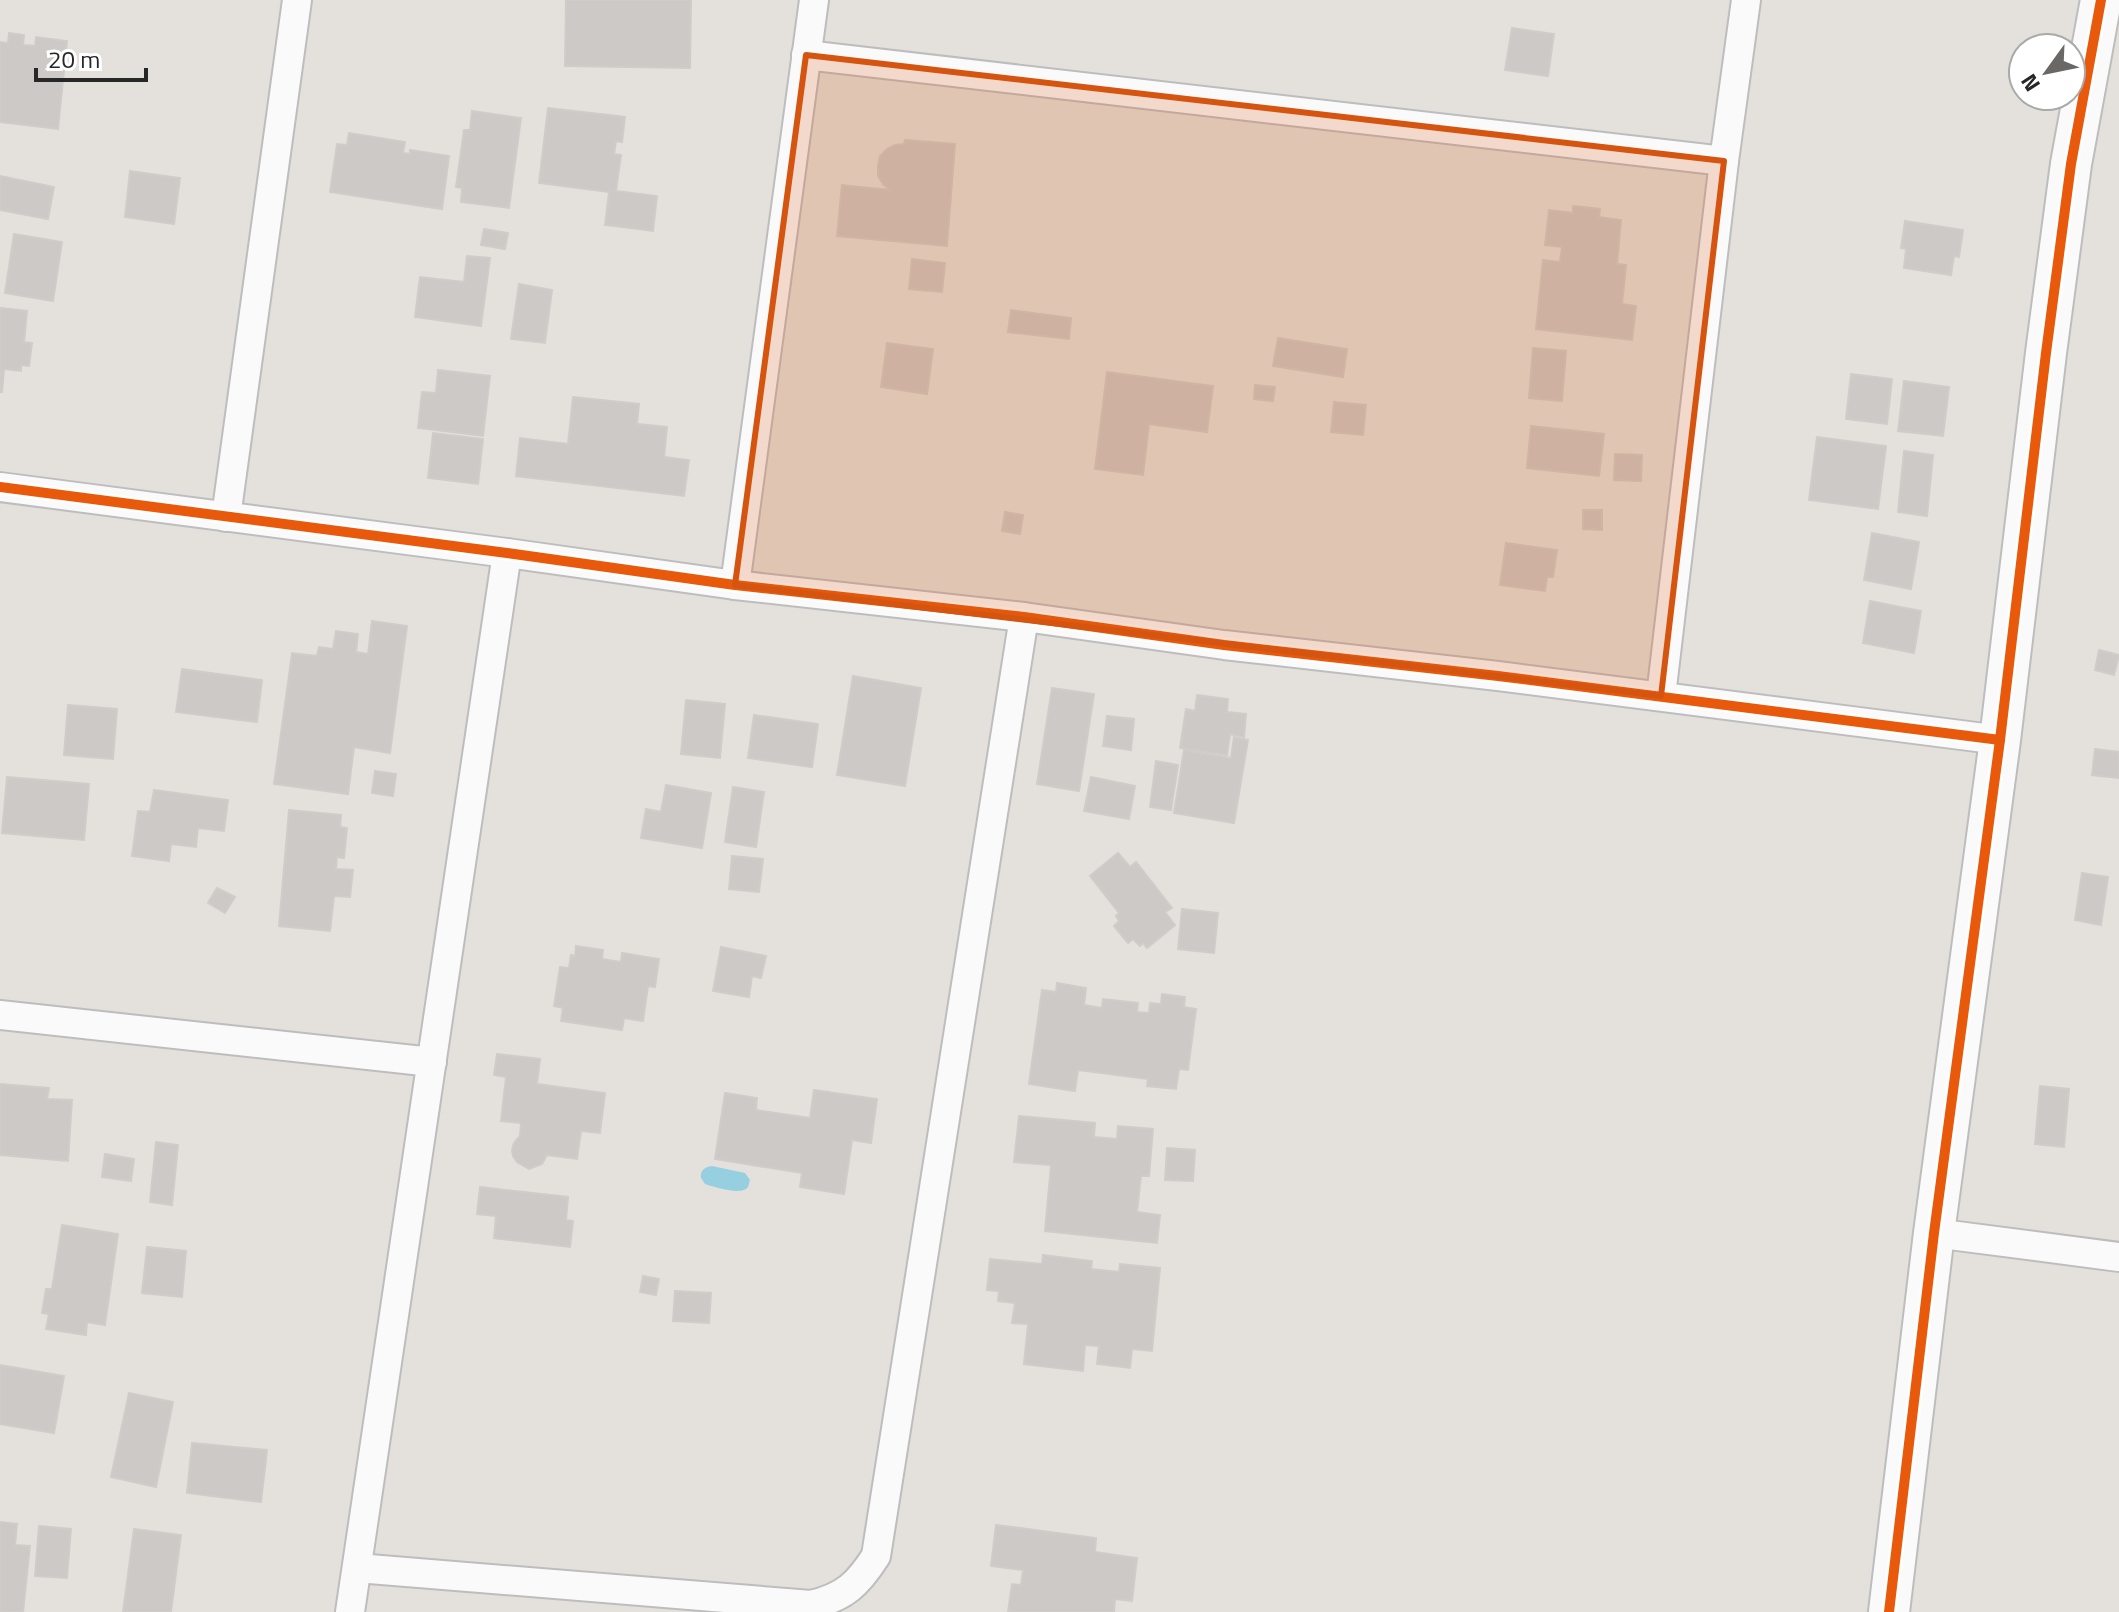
<svg xmlns="http://www.w3.org/2000/svg" width="2119" height="1612" viewBox="0 0 2119 1612" font-family="'Titillium Web',sans-serif">
  <style>
    .water { fill: #96d0e0 }
    .building { fill: #ccc9c6; stroke: #cfcdc9; stroke-width: 2 }
    .lines { fill: none; stroke-linecap: round; stroke-linejoin: round }
    .street-casing { stroke: #bebdbe; stroke-width: 32 }
    .secondary-casing { stroke: #bebdbe; stroke-width: 44 }
    .street { stroke: #fbfafa; stroke-width: 28 }
    .secondary { stroke: #fbfafa; stroke-width: 40 }
    .cycleway-casing { stroke: #fff; stroke-width: 15 }
    .cycleway { stroke: #e8590c; stroke-width: 10 }
    .marked { fill: #d5540f; fill-opacity: 0.2; stroke: #d5540f; stroke-width: 6; stroke-linejoin: round }
  </style>
  <rect width="100%" height="100%" fill="#e4e1dc"/>
  <path class="water" d="M712,1166L745,1173L750,1180C749,1182 749,1185 748,1187C742,1196 714,1187 705,1184L701,1178C700,1171 704,1167 712,1166Z"/>
  <g class="building">
    <path d="M566,0H691L690,68L565,66Z"/>
    <path d="M1512,28L1554,34L1548,76L1505,70Z"/>
    <path d="M9,33L24,35L23,45L35,46L36,37L67,41L58,129L0,122V42L8,43Z"/>
    <path d="M548,108L625,117L622,142L616,141L614,154L621,155L616,191L657,196L653,231L605,225L609,192L539,183Z"/>
    <path d="M472,111L521,118L509,208L461,202L462,188L456,187L464,130H470Z"/>
    <path d="M349,133L405,142L403,153L410,154V150L449,156L442,209L330,192L337,144L347,145Z"/>
    <path d="M905,140L955,144L947,246L837,236L842,185L890,190L883,184L878,176V166L880,156L887,149L895,145L904,144Z"/>
    <path d="M130,171L180,178L174,224L125,217Z"/>
    <path d="M0,176L54,187L48,219L0,210Z"/>
    <path d="M1573,206L1600,209L1599,217L1621,220L1617,264L1626,265L1622,304L1636,306L1632,340L1536,329L1543,260L1560,262L1562,247L1545,245L1549,210L1573,213Z"/>
    <path d="M1905,221L1963,230L1959,257L1954,256L1951,275L1904,268L1906,249L1901,248Z"/>
    <path d="M484,229L508,233L505,249L481,245Z"/>
    <path d="M14,234L62,242L53,301L5,293Z"/>
    <path d="M467,256L490,258L481,326L415,317L420,277L464,282Z"/>
    <path d="M912,259L945,263L942,292L909,289Z"/>
    <path d="M519,284L552,290L545,343L511,339Z"/>
    <path d="M0,308L27,311L24,342L32,343L29,366L21,365V371L4,369L2,392H0Z"/>
    <path d="M1011,310L1071,318L1069,339L1008,332Z"/>
    <path d="M1278,338L1347,349L1343,377L1273,366Z"/>
    <path d="M887,343L933,349L927,394L881,387Z"/>
    <path d="M1533,348L1566,351L1562,401L1529,398Z"/>
    <path d="M438,370L490,376L483,436L418,428L422,392L436,393Z"/>
    <path d="M1107,372L1213,386L1207,432L1149,424L1143,475L1095,469Z"/>
    <path d="M1851,374L1892,379L1887,424L1846,419Z"/>
    <path d="M1904,381L1949,387L1943,436L1898,431Z"/>
    <path d="M1255,385L1275,387L1273,401L1254,399Z"/>
    <path d="M573,397L639,404L637,424L667,427L664,457L689,460L684,496L516,476L520,438L568,444Z"/>
    <path d="M1334,402L1366,405L1363,435L1331,432Z"/>
    <path d="M1531,426L1604,434L1599,476L1527,468Z"/>
    <path d="M433,433L483,439L478,484L428,478Z"/>
    <path d="M1817,437L1886,446L1878,509L1809,500Z"/>
    <path d="M1904,451L1933,455L1927,516L1898,512Z"/>
    <path d="M1615,454L1642,455L1641,481L1614,480Z"/>
    <path d="M1583,510H1602V530L1583,529Z"/>
    <path d="M1005,512L1023,515L1020,534L1002,531Z"/>
    <path d="M1872,533L1919,542L1911,589L1864,580Z"/>
    <path d="M1506,543L1557,550L1553,577H1547L1545,591L1500,585Z"/>
    <path d="M1870,601L1921,611L1914,653L1863,643Z"/>
    <path d="M372,621L407,626L390,753L354,747L348,794L274,784L292,653L317,656L319,647L333,649L336,631L358,634L356,652L368,654Z"/>
    <path d="M2099,650L2119,655L2114,675L2095,670Z"/>
    <path d="M182,669L262,680L257,722L176,712Z"/>
    <path d="M853,676L921,688L905,786L837,775Z"/>
    <path d="M1052,688L1094,694L1079,791L1037,784Z"/>
    <path d="M1197,695L1228,699L1227,712L1246,714L1244,737L1230,734L1227,755L1180,748L1186,709L1195,711Z"/>
    <path d="M686,700L725,704L720,758L681,754Z"/>
    <path d="M68,705L117,709L113,759L64,755Z"/>
    <path d="M754,715L818,724L812,767L748,758Z"/>
    <path d="M1107,716L1134,719L1131,750L1103,746Z"/>
    <path d="M1234,737L1248,740L1234,823L1174,813L1184,750L1231,758Z"/>
    <path d="M2095,749L2119,752V778L2092,775Z"/>
    <path d="M1156,761L1178,765L1171,810L1150,807Z"/>
    <path d="M375,771L396,774L393,796L372,793Z"/>
    <path d="M7,777L89,784L84,840L2,833Z"/>
    <path d="M1091,777L1135,786L1129,819L1084,811Z"/>
    <path d="M666,785L711,793L702,848L641,838L646,809L661,812Z"/>
    <path d="M733,787L764,792L756,847L725,842Z"/>
    <path d="M154,790L228,800L224,831L198,828L196,847L171,844L169,861L132,856L138,811L150,812Z"/>
    <path d="M289,810L341,815L340,827L347,828L344,858L337,857L336,869L353,870L350,897L334,896L330,931L279,926Z"/>
    <path d="M1118,853L1130,867L1136,862L1172,908L1165,912L1175,925L1147,948L1143,943L1140,946L1133,939L1128,943L1114,926L1119,921L1116,916L1119,913L1090,876Z"/>
    <path d="M732,856L763,859L759,892L729,889Z"/>
    <path d="M2082,873L2108,877L2101,925L2075,920Z"/>
    <path d="M217,888L235,897L225,913L208,903Z"/>
    <path d="M1182,909L1218,913L1214,953L1178,949Z"/>
    <path d="M576,946L603,950L602,959L621,962L622,953L659,959L655,987L648,986L643,1021L624,1018L622,1030L561,1021L563,1008L554,1006L560,967L569,968L571,955L575,956Z"/>
    <path d="M721,947L766,956L761,978L752,976L749,997L713,991Z"/>
    <path d="M1057,983L1086,988L1084,1005L1102,1008L1103,999L1138,1003L1137,1012L1149,1013L1150,1003L1161,1004L1162,994L1185,997L1184,1007L1196,1009L1188,1070L1179,1069L1176,1089L1147,1086L1148,1079L1078,1070L1075,1091L1029,1084L1042,990L1056,992Z"/>
    <path d="M497,1054L540,1059L537,1084L605,1093L600,1133L581,1131L577,1159L547,1155L542,1164L529,1169L517,1162L513,1156L512,1150L514,1143L520,1136L521,1123L501,1121L506,1077L494,1075Z"/>
    <path d="M0,1084L49,1088L47,1099L72,1100L68,1161L0,1155Z"/>
    <path d="M2040,1086L2069,1089L2064,1147L2035,1144Z"/>
    <path d="M814,1090L877,1099L871,1143L852,1140L844,1194L800,1187L802,1173L715,1159L725,1093L757,1098L756,1110L810,1118Z"/>
    <path d="M1019,1116L1095,1123L1094,1137L1117,1139L1118,1126L1153,1129L1149,1176H1141L1137,1212L1160,1215L1157,1243L1045,1231L1051,1165L1014,1162Z"/>
    <path d="M156,1142L178,1145L172,1205L150,1202Z"/>
    <path d="M1167,1148L1195,1150L1193,1181L1165,1180Z"/>
    <path d="M105,1154L134,1159L131,1181L102,1177Z"/>
    <path d="M480,1187L568,1197L566,1220L573,1221L570,1247L494,1238L496,1216L477,1214Z"/>
    <path d="M62,1225L118,1234L105,1325L87,1322L86,1335L46,1329L49,1314L42,1313L46,1289H52Z"/>
    <path d="M147,1247L186,1251L182,1297L142,1293Z"/>
    <path d="M1043,1255L1092,1261L1091,1269L1119,1272L1120,1264L1160,1268L1152,1351L1132,1349L1130,1368L1097,1364L1099,1346L1085,1345L1083,1371L1024,1364L1028,1324L1012,1323L1015,1303L998,1301L999,1291L987,1290L990,1259L1042,1264Z"/>
    <path d="M643,1276L659,1279L656,1295L640,1292Z"/>
    <path d="M675,1291L711,1293L709,1323L673,1321Z"/>
    <path d="M0,1365L64,1376L54,1433L0,1424Z"/>
    <path d="M129,1393L173,1402L156,1487L111,1477Z"/>
    <path d="M192,1443L267,1450L261,1502L187,1493Z"/>
    <path d="M0,1522L17,1524L15,1545L30,1546L23,1612H0Z"/>
    <path d="M996,1525L1096,1538L1095,1552L1137,1558L1132,1601L1115,1599L1114,1612H1008L1012,1584L1021,1585L1023,1570L991,1566Z"/>
    <path d="M39,1526L71,1529L67,1578L35,1576Z"/>
    <path d="M134,1529L181,1535L171,1612H123Z"/>
  </g>
  <g class="lines">
    <defs>
      <g id="street">
        <path d="M806,55L1724,161"/>
        <path d="M0,487L507,553L735,585L1024,617L1224,645L1498,676L2000,740"/>
        <path d="M226,517L297,0"/>
        <path d="M735,585L814,0"/>
        <path d="M1661,696L1724,161L1746,0"/>
        <path d="M0,1015L432,1062"/>
        <path d="M1934,1233L2119,1257"/>
        <path d="M357,1568L811,1605C845,1597 858,1584 876,1556L1024,617"/>
        <path d="M350,1612L507,553"/>
      </g>
      <path id="secondary" d="M1889,1612L1934,1233L2000,740L2046,353L2071,164L2101,0"/>
    </defs>
    <use href="#street" class="street-casing"/>
    <use href="#secondary" class="secondary-casing"/>
    <use href="#street" class="street"/>
    <use href="#secondary" class="secondary"/>
    <defs>
      <g id="cycleway">
        <path d="M0,487L507,553L735,585L1024,617L1224,645L1498,676L2000,740"/>
        <path d="M1889,1612L1934,1233L2000,740L2046,353L2071,164L2101,0"/>
      </g>
    </defs>
    <use href="#cycleway" class="cycleway-casing"/>
    <use href="#cycleway" class="cycleway"/>
  </g>
  <path class="marked" d="M806,55L1724,161L1661,696L735,585Z"/>
  <g transform="translate(2047 72) rotate(237)"><circle r="38" fill="#ffffff" stroke="#a9a9a9" stroke-width="2"/>
  <path d="M0-6L14 30L0 20L-14 30Z" fill="#696866"/>
  <text y="-12" font-size="22" font-weight="bold" text-anchor="middle" fill="#272727">N</text>
  </g>
  <path d="M36 68v12h110v-12" fill="none" stroke="#272727" stroke-width="4"/>
  <text x="48" y="68" font-size="24" fill="#272727" stroke="#ffffff" stroke-width="6" paint-order="stroke">20 m</text>
</svg>
